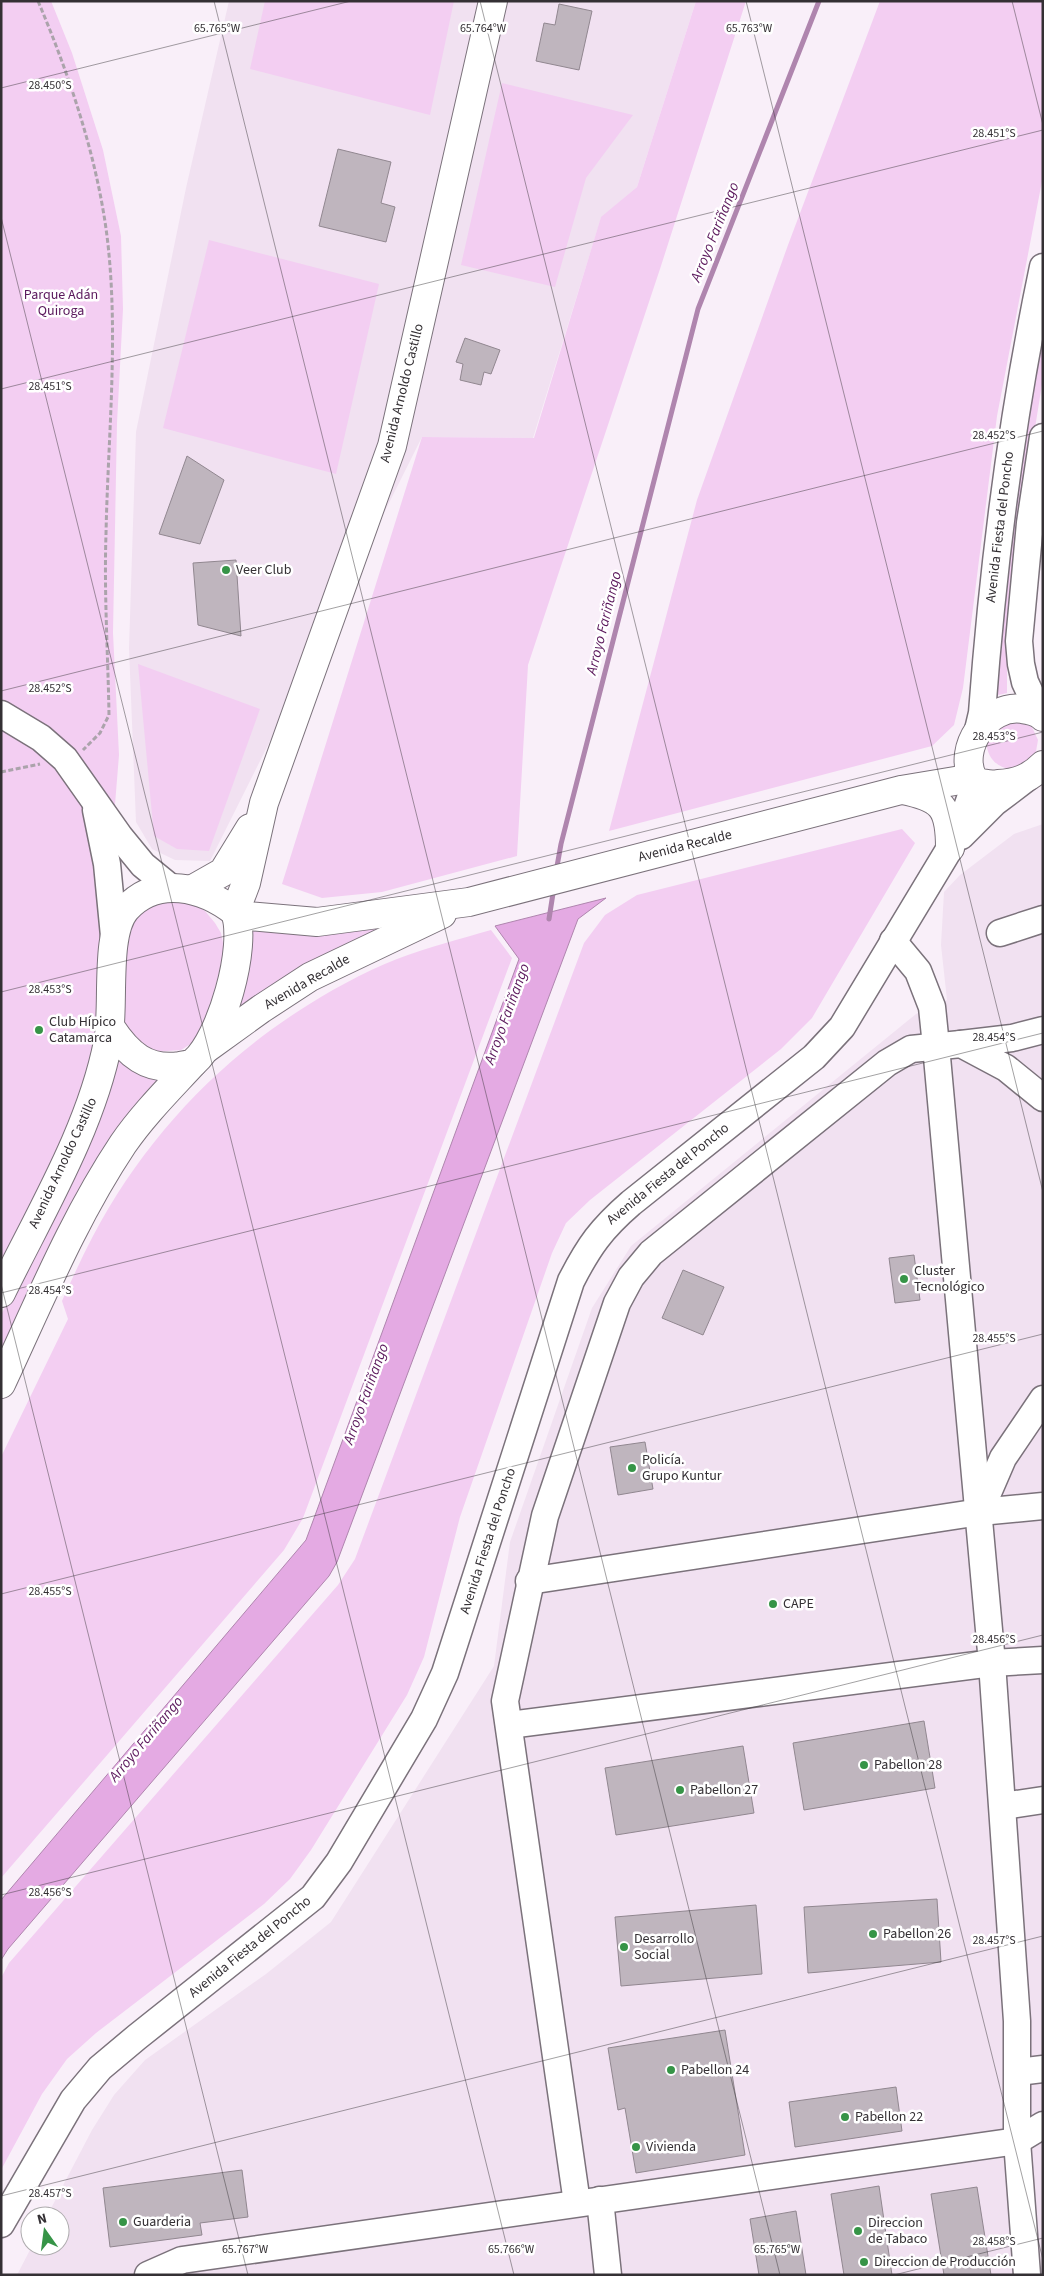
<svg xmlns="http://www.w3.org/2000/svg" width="1044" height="2276" viewBox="0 0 1044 2276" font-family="'Source Sans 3',sans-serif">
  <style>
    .built { fill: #f1e1f1 }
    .green { fill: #f3cef2 }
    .water { fill: #e4aae3; stroke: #af85ae }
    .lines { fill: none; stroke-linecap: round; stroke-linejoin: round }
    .stream { stroke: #af85ae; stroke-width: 5 }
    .building { fill: #bfb5be; stroke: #918790 }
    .minor-casing { stroke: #7b727b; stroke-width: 29 }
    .major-casing { stroke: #7b727b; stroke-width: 30 }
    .path { stroke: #aba3ab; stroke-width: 3; stroke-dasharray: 5 2.5; stroke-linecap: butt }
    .minor { stroke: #fff; stroke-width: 26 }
    .major { stroke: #fff; stroke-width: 28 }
    .ticks { fill: none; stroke: #343034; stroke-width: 1; stroke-opacity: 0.45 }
    .poi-dot { fill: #369447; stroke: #fff; stroke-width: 2 }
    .labels { text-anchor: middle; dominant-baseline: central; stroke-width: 5; stroke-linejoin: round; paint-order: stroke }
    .park-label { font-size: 14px; fill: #5a185c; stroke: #fff }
    .street-label { font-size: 14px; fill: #343034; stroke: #fff }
    .poi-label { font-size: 14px; fill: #343034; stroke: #fff; text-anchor: start }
    .water-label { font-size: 15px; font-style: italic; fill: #5b185c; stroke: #fff }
    .ticks-label { font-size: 12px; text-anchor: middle; fill: #343034; stroke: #fff; stroke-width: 5; stroke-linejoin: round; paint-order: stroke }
  </style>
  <rect width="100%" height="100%" fill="#f9eff9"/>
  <g class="built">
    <path d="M229,1H696L637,187L601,218L533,438L422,437L210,861L175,860L152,849L136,822L129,648L136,432L186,188Z"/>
    <path d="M1043,824V2275H17L32,2246H60V2216H47L92,2130L114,2095L145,2060L266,1974L331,1922L494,1666L510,1542L592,1308L631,1246L916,1014L947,1000L941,945L944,892L960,875L1014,834Z"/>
  </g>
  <g class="green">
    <path d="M1,1H51L72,53L103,150L121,236L123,309L117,423L113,633L119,755L94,1064L62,1142L1,1266Z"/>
    <path d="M265,1H454L430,115L250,69Z"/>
    <path d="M696,1H746L660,269L528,665L517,856L382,892L322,898L282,884L422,437L534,438L601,217L637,187Z"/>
    <path d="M880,1H1043V176L997,416L963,688L954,725L932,746L609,831L697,500L788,245Z"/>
    <path d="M502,83L633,115L586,178L555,287L461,265Z"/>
    <path d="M209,240L379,284L336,474L163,428Z"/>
    <path d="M1043,319V378L1020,522L1007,642V693L994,696L1010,520Z"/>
    <path d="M138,664L260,709L209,851L177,849L154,836Z"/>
    <path d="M1007,718L1031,725L1038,740L1035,757L1013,770C996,767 988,759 986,742Z"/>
    <path d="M902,829L915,843L812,1018L781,1049L590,1200L566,1223L552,1253L460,1517L424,1657L407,1695L311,1850L290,1879L264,1904L96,2033L67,2059L42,2094L1,2170V1978L9,1963L338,1585L355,1559L584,943L605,915L637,895Z"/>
    <path d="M161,901L193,903L205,911L215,923L221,933L224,948L222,961L206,1023L192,1043L181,1050L154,1052L138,1045L124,1025L121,951L133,917Z"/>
    <path d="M394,922L232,1015L251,925Z"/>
    <path d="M491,930L512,958L303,1518L284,1550L1,1878V1457L68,1319L62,1301C72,1279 82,1257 93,1236C141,1145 211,1068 297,1012C328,992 363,972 397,959C428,947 460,939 491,930Z"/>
    <path d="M120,1060L162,1076L43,1268L1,1350V1315L79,1161L116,1062Z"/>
  </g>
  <path class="water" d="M606,898L578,919L337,1562L329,1576L8,1949L1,1960V1900L306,1540L519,959L495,926Z"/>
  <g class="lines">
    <g class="stream">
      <path d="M556,872L561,844L698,309L819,1"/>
      <path d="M549,919L554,887"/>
    </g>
  </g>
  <g class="building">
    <path d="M559,4L592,11L579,70L536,61L544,23L555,25Z"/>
    <path d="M338,149L391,162L381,203L395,207L386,242L319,226Z"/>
    <path d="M465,338L500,350L491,374L484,372L481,385L460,380L463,364L456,362Z"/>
    <path d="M187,456L224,480L200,544L159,534Z"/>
    <path d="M236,560L241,636L198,625L193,563Z"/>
    <path d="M914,1255L920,1300L895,1303L889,1258Z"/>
    <path d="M683,1270L724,1287L703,1335L662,1318Z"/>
    <path d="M645,1442L653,1489L618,1495L610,1447Z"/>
    <path d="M924,1721L935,1788L804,1810L793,1743Z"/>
    <path d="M743,1746L754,1813L616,1835L605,1768Z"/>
    <path d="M937,1899L941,1962L808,1973L804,1907Z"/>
    <path d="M756,1905L762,1974L621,1986L615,1917Z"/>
    <path d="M725,2030L745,2155L636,2173L625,2108L618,2110L608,2048Z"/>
    <path d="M896,2087L902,2131L795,2147L789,2102Z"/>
    <path d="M242,2170L248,2217L200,2223L202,2235L110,2247L103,2188Z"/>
    <path d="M879,2186L892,2275H844L831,2194Z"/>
    <path d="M977,2187L991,2275H944L931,2194Z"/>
    <path d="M796,2211L806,2275H759L750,2219Z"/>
  </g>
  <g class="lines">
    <defs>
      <g id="minor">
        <path d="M1,714L41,738L65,759L120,837L143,865L170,887"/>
        <path d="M1040,714L1025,682L1021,664L1019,641L1030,523L1043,437"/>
        <path d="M978,730L982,713C993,563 1012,414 1043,267"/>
        <path d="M96,810L107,864L114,936"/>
        <path d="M961,836L994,803L1027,778"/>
        <path d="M1000,933L1043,919"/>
        <path d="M893,941L918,971L932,1007L936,1046L992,1663L1017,2021V2141L1027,2275"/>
        <path d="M961,1044L1012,1038L1043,1030"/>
        <path d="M981,1509L1003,1458L1043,1399"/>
        <path d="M529,1581L980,1512L1043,1506"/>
        <path d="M509,1725L992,1663L1043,1660"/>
        <path d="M1003,1806L1043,1800"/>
        <path d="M1018,2072L1043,2069"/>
        <path d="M600,2200L608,2275"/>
        <path d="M577,2203L505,1701L545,1516L617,1303L631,1277L651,1253L887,1063L911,1049L961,1044L1006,1068L1043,1098"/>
        <path d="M1,2224L73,2100L100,2068L137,2037L313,1897L339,1862L424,1719L445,1673L571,1281C589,1246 601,1229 631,1203L814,1057L842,1027L950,848L963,819L976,781"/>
        <path d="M148,2275L182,2260L1017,2141L1043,2125"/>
      </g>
      <g id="major">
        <path d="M1043,717C1037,711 1029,710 1022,709C987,704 957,749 973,778C976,784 992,785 998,784C1017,783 1030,778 1043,765"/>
        <path d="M903,790C942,798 950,807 950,848"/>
        <path d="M193,889L223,872L250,828"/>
        <path d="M235,912L246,883L264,803L392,446L493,1"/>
        <path d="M236,915L317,922L469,902L901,790L973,778"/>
        <path d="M207,1048L261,1009L310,977L442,914"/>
        <path d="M1,1293C40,1213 91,1129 108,1042C115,1007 104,934 126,909C157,875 203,887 235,912C248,946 221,1039 194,1062C190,1065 184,1065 180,1066C147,1071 128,1054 111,1028"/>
        <path d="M1,1384C39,1303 73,1219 123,1144C143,1115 168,1090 192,1064"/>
      </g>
    </defs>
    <use href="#minor" class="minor-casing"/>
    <use href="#major" class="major-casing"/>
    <g class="path">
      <path d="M38,1C69,74 97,157 107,236C119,334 108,435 106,534C104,594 108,655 109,715L100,733L83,750"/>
      <path d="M1,772L40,764"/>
    </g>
    <use href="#minor" class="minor"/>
    <use href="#major" class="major"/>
  </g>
  <path class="ticks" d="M214,1L780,2275M480,1L1043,2260M746,1L1043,1192M1012,1L1043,125M1,88L351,1M1,217L514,2275M1,389L1043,130M1,691L1043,431M1,992L1043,732M1,1284L248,2275M1,1293L1043,1033M1,1594L1043,1334M1,1895L1043,1635M1,2196L1043,1936M894,2275L1043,2238"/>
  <g class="poi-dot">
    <circle cx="226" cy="570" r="5"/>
    <circle cx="39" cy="1030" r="5"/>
    <circle cx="904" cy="1279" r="5"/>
    <circle cx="632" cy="1468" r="5"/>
    <circle cx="773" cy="1604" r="5"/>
    <circle cx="864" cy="1765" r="5"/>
    <circle cx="680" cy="1790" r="5"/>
    <circle cx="873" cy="1934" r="5"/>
    <circle cx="624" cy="1947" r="5"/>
    <circle cx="671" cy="2070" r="5"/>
    <circle cx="845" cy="2117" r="5"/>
    <circle cx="636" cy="2147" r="5"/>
    <circle cx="123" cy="2222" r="5"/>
    <circle cx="858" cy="2231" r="5"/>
    <circle cx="864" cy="2262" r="5"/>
  </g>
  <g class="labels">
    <g class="park-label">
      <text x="61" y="295">Parque Adán<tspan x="61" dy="16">Quiroga</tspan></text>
    </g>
    <g class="street-label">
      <text transform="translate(402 393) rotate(-76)">Avenida Arnoldo Castillo</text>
      <text transform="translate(1000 527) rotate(-83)">Avenida Fiesta del Poncho</text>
      <text transform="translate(685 846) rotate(-14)">Avenida Recalde</text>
      <text transform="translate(307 982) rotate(-30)">Avenida Recalde</text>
      <text transform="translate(63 1163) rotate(-65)">Avenida Arnoldo Castillo</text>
      <text transform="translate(668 1174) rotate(-39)">Avenida Fiesta del Poncho</text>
      <text transform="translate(488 1541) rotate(-72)">Avenida Fiesta del Poncho</text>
      <text transform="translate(250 1947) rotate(-39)">Avenida Fiesta del Poncho</text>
    </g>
    <g class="poi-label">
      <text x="236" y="570">Veer Club</text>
      <text x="49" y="1022">Club Hípico<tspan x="49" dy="16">Catamarca</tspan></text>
      <text x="914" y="1271">Cluster<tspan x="914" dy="16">Tecnológico</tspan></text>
      <text x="642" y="1460">Policía.<tspan x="642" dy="16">Grupo Kuntur</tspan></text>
      <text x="783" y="1604">CAPE</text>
      <text x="874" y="1765">Pabellon 28</text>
      <text x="690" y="1790">Pabellon 27</text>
      <text x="883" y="1934">Pabellon 26</text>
      <text x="634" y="1939">Desarrollo<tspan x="634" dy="16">Social</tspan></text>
      <text x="681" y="2070">Pabellon 24</text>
      <text x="855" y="2117">Pabellon 22</text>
      <text x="646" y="2147">Vivienda</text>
      <text x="133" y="2222">Guarderia</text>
      <text x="868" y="2223">Direccion<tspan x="868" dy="16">de Tabaco</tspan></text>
      <text x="874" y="2262">Direccion de Producción</text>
    </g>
    <g class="water-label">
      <text transform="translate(715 232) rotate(-68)">Arroyo Fariñango</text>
      <text transform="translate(604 623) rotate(-76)">Arroyo Fariñango</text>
      <text transform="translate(507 1014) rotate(-70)">Arroyo Fariñango</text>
      <text transform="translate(366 1394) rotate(-70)">Arroyo Fariñango</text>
      <text transform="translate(146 1739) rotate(-50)">Arroyo Fariñango</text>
    </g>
  </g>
  <g class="ticks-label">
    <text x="483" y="32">65.764°W</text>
    <text x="217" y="32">65.765°W</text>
    <text x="749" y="32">65.763°W</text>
    <text x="50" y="89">28.450°S</text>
    <text x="994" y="137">28.451°S</text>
    <text x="50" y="390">28.451°S</text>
    <text x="994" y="439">28.452°S</text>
    <text x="50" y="692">28.452°S</text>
    <text x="994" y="740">28.453°S</text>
    <text x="50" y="993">28.453°S</text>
    <text x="994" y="1041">28.454°S</text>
    <text x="50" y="1294">28.454°S</text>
    <text x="994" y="1342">28.455°S</text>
    <text x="50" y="1595">28.455°S</text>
    <text x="994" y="1643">28.456°S</text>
    <text x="50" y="1896">28.456°S</text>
    <text x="994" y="1944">28.457°S</text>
    <text x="50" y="2197">28.457°S</text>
    <text x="994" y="2245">28.458°S</text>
    <text x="245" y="2253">65.767°W</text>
    <text x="511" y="2253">65.766°W</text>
    <text x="777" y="2253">65.765°W</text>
  </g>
  <rect width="1044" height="2276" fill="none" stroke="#343034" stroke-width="5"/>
  <g transform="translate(45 2231) rotate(346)"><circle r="24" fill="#ffffff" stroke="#aeacae"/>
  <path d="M0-4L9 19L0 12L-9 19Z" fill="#369447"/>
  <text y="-8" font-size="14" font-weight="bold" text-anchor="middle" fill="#343034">N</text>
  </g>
</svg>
